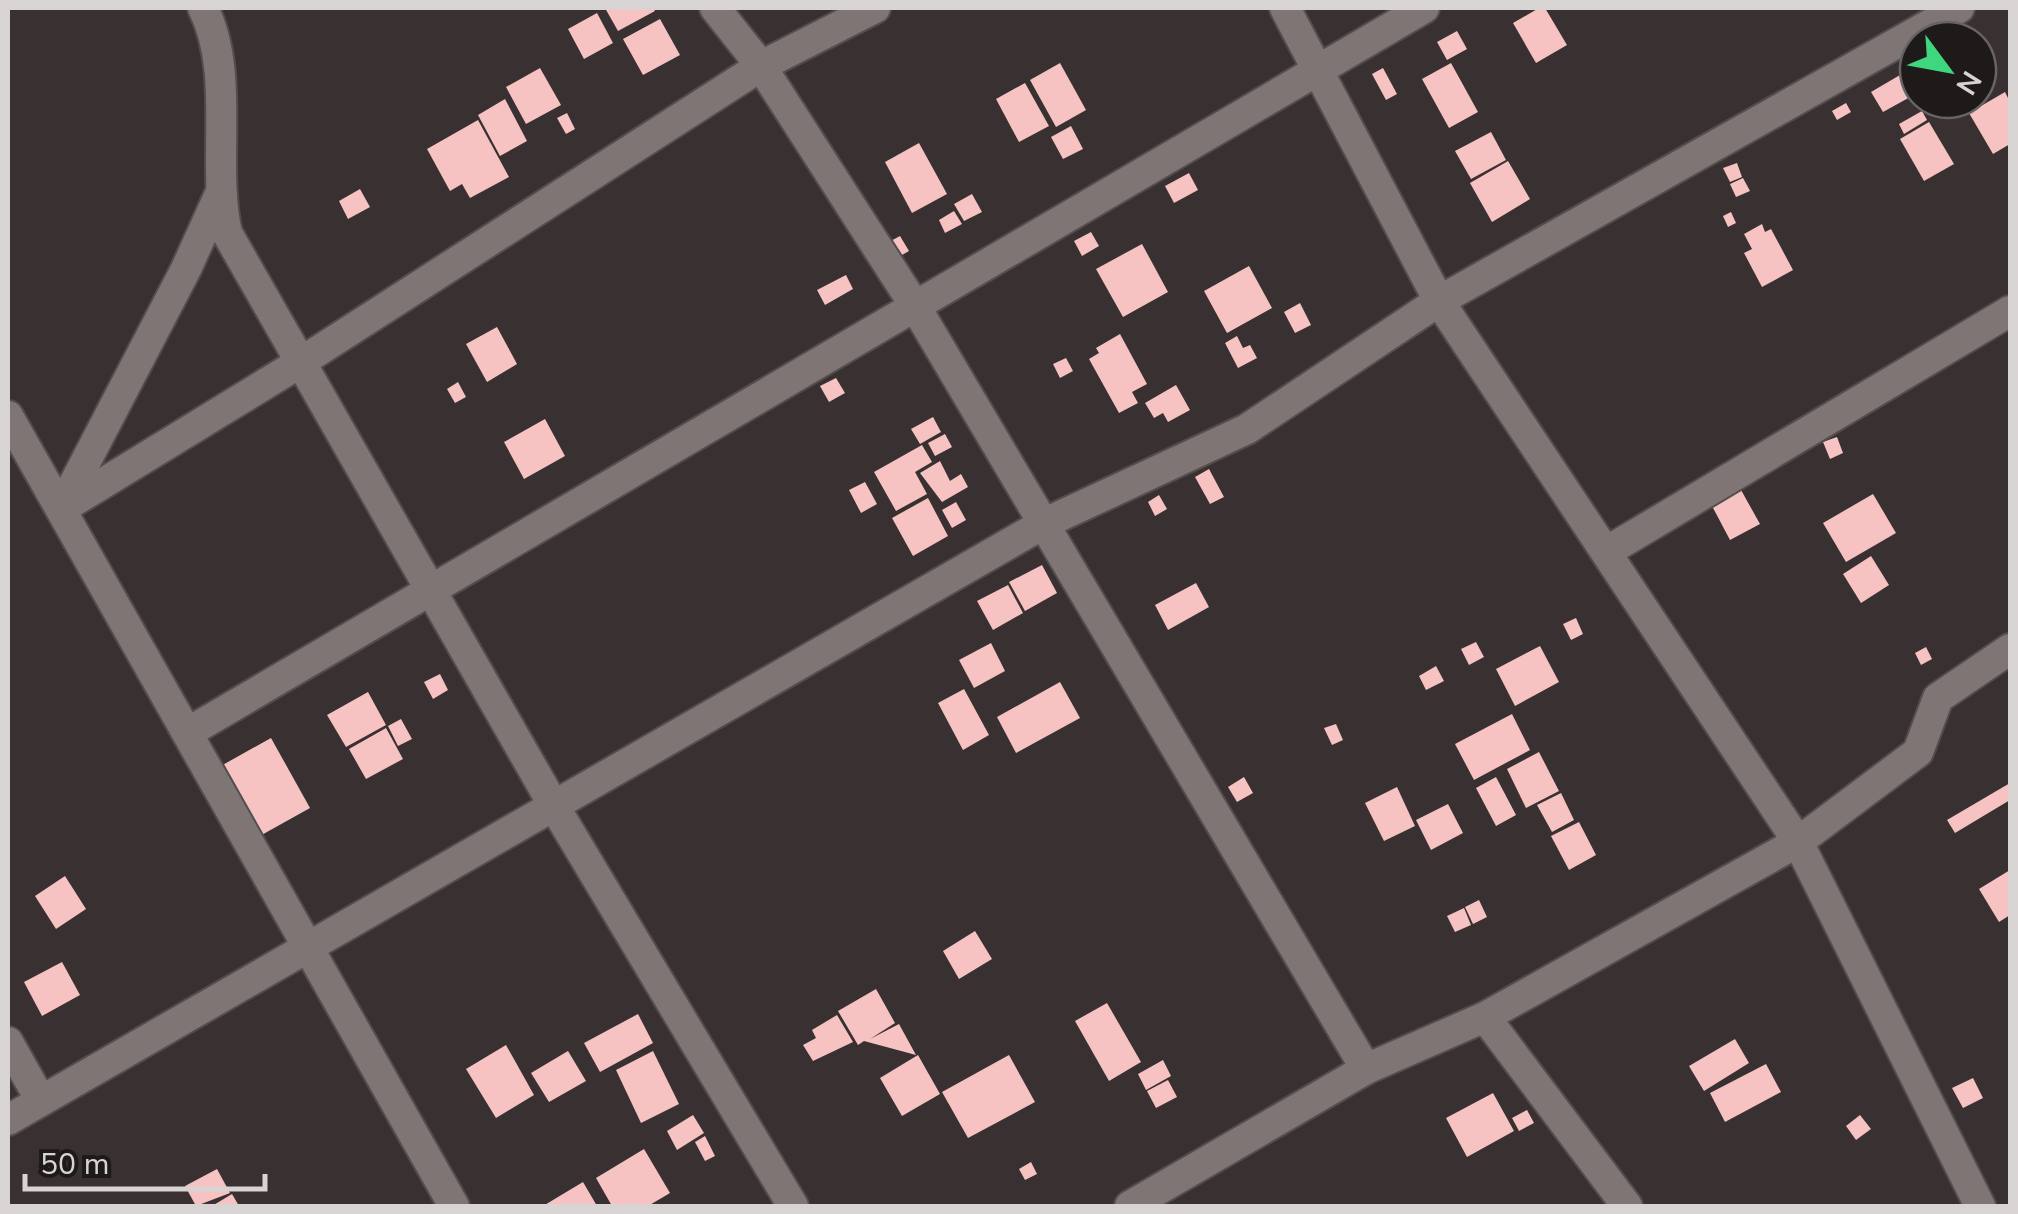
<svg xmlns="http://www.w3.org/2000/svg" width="2018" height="1214" viewBox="0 0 2018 1214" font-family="'Nunito Sans',sans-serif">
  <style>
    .building { fill: #f7c2c2 }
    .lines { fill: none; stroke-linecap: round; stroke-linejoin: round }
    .street-casing { stroke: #544d4d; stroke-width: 34 }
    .street { stroke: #7f7575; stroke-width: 30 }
  </style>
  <rect width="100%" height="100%" fill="#393131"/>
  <g class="building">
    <path d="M605,8H653L655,11L618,31Z"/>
    <path d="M1539,8H1545L1567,45L1536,63L1513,23Z"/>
    <path d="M597,13L613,43L584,59L568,29Z"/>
    <path d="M660,19L680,55L643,75L623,39Z"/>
    <path d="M1457,31L1467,49L1447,60L1437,42Z"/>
    <path d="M1060,63L1086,110L1056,127L1030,80Z"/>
    <path d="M1451,63L1478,112L1449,128L1422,79Z"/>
    <path d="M540,68L561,105L526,124L506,87Z"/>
    <path d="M1383,68L1397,94L1386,100L1372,74Z"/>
    <path d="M1900,75L1912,96L1883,112L1871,92Z"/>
    <path d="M1025,83L1049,126L1019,142L996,99Z"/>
    <path d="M2005,92L2010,102V144L1993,154L1969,113Z"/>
    <path d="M505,99L527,141L500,156L478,115Z"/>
    <path d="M1846,103L1851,112L1837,120L1832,111Z"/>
    <path d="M1922,111L1927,120L1904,134L1899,124Z"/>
    <path d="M567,113L575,129L566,134L557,118Z"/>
    <path d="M478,120L509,177L470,198L462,184L450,191L427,149Z"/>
    <path d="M1929,122L1954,164L1924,181L1900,139Z"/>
    <path d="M1071,126L1083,149L1063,159L1051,137Z"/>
    <path d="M1491,132L1506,160L1471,179L1455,151Z"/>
    <path d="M919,143L947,194L912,213L885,162Z"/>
    <path d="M1508,161L1530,199L1492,222L1470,183Z"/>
    <path d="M1737,163L1742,177L1730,182L1723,168Z"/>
    <path d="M1189,173L1198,190L1174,203L1165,186Z"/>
    <path d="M1743,178L1750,191L1736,197L1730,184Z"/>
    <path d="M360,189L370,207L348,219L339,201Z"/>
    <path d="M972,194L982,212L964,221L954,204Z"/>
    <path d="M954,211L962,224L945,233L939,220Z"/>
    <path d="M1731,212L1736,223L1728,227L1723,216Z"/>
    <path d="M1762,224L1765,232L1771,229L1793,270L1762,287L1744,253L1752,249L1744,234Z"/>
    <path d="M1091,232L1099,246L1082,256L1074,241Z"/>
    <path d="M900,236L909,251L895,259L887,243Z"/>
    <path d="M1142,244L1168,292L1123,317L1096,269Z"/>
    <path d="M1249,266L1272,308L1227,333L1204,291Z"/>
    <path d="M846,275L853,289L825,305L817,290Z"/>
    <path d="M1300,303L1311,325L1295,333L1284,312Z"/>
    <path d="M497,327L517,364L487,382L466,344Z"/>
    <path d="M1120,334L1147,384L1132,392L1138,403L1119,413L1089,359L1099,353L1096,348Z"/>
    <path d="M1237,336L1243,348L1250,345L1257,358L1238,368L1225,343Z"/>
    <path d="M1066,358L1073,371L1060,378L1053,364Z"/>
    <path d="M836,378L845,393L829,402L820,386Z"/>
    <path d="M458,382L466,397L455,403L447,389Z"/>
    <path d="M1176,385L1190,410L1168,422L1163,413L1154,418L1145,403Z"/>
    <path d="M933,417L941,432L920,444L911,429Z"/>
    <path d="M545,419L565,456L524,479L504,442Z"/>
    <path d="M945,434L952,447L935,456L928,443Z"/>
    <path d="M1837,437L1843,453L1830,459L1823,442Z"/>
    <path d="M922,445L932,462L915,472L927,494L896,511L874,472Z"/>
    <path d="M940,461L950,481L961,474L968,487L942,502L920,473Z"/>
    <path d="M1209,469L1224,497L1210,504L1195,477Z"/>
    <path d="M865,482L877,504L861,513L849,490Z"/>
    <path d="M1741,490L1760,524L1730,540L1712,506Z"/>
    <path d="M1873,494L1896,533L1846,562L1823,523Z"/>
    <path d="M1159,495L1167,509L1155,516L1148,502Z"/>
    <path d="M928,498L948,536L913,556L892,518Z"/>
    <path d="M956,502L966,520L952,528L942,510Z"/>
    <path d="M1871,556L1889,585L1861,603L1843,574Z"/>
    <path d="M1042,565L1057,593L1025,611L1009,582Z"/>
    <path d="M1196,583L1209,607L1168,630L1155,605Z"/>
    <path d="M1008,585L1023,613L993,630L977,601Z"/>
    <path d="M1576,618L1583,634L1571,640L1563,624Z"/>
    <path d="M1476,642L1484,657L1469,665L1461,649Z"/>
    <path d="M991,643L1005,671L974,688L959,660Z"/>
    <path d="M1540,646L1559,682L1515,706L1496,669Z"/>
    <path d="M1926,647L1932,659L1921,665L1915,653Z"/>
    <path d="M1436,666L1444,681L1426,690L1419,676Z"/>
    <path d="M440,674L448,690L433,699L424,682Z"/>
    <path d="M1060,682L1080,718L1016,753L997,717Z"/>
    <path d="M964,689L989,735L963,750L938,703Z"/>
    <path d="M368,692L386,725L346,747L327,715Z"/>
    <path d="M1512,714L1530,750L1474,780L1455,744Z"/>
    <path d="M401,719L412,739L398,746L388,726Z"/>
    <path d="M1336,724L1343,740L1332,745L1324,728Z"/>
    <path d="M386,728L403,759L366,779L349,749Z"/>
    <path d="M271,738L310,808L258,837L219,767Z"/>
    <path d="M1539,752L1559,791L1526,808L1507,769Z"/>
    <path d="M1244,777L1253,793L1237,802L1228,787Z"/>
    <path d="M1496,777L1516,815L1496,826L1476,788Z"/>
    <path d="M2010,783V800L1955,833L1947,820Z"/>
    <path d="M1397,787L1415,826L1384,841L1365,803Z"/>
    <path d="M1561,793L1574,820L1552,832L1537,805Z"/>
    <path d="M1448,804L1463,833L1431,850L1416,820Z"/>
    <path d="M1579,822L1596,855L1569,870L1551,836Z"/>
    <path d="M2010,870V915L1999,922L1979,889Z"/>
    <path d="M65,876L86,909L56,929L35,896Z"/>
    <path d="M1479,900L1487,917L1473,924L1465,907Z"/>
    <path d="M1464,908L1471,925L1455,932L1447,916Z"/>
    <path d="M975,931L992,959L959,979L943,951Z"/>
    <path d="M62,962L80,995L42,1016L24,982Z"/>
    <path d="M876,989L895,1023L870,1039L899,1024L916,1055L864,1041L858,1045L838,1011Z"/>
    <path d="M1107,1003L1141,1062L1109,1081L1075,1021Z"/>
    <path d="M638,1014L653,1043L600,1072L584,1043Z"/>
    <path d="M837,1015L853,1042L813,1061L803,1045L816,1038L812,1030Z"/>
    <path d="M1735,1039L1749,1063L1704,1091L1689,1066Z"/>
    <path d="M506,1045L534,1095L496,1118L466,1069Z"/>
    <path d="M568,1051L586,1081L549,1102L531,1073Z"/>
    <path d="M653,1051L679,1104L641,1123L616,1070Z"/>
    <path d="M918,1055L940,1094L902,1116L880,1078Z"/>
    <path d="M1009,1055L1035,1102L968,1138L942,1092Z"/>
    <path d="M1163,1060L1171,1076L1146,1090L1138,1074Z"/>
    <path d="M1766,1064L1781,1092L1725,1122L1710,1093Z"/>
    <path d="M1973,1078L1983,1098L1963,1108L1952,1088Z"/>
    <path d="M1168,1080L1177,1097L1156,1108L1147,1091Z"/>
    <path d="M1493,1093L1514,1131L1467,1157L1446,1118Z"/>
    <path d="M1527,1110L1534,1123L1519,1131L1512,1118Z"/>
    <path d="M693,1115L704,1133L677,1150L667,1131Z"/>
    <path d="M1860,1115L1871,1129L1856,1140L1846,1126Z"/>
    <path d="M705,1136L715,1156L705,1161L695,1142Z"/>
    <path d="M644,1149L670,1193L648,1206H612L596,1178Z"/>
    <path d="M1031,1162L1037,1174L1025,1180L1019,1169Z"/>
    <path d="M217,1169L230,1193L196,1206L185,1186Z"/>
    <path d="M583,1182L597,1206H543Z"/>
    <path d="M232,1194L239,1206H212Z"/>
  </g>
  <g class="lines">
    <defs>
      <g id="street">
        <path d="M203,8C236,73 211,163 227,233L554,806L793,1206"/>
        <path d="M715,8L761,66L915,306L1366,1069"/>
        <path d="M1285,8L1439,301L1798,842L1980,1206"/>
        <path d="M8,416L454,1206"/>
        <path d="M62,507L186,269L219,196"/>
        <path d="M61,509L301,362L761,66L875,8"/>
        <path d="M1606,552L2010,311"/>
        <path d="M187,733L1424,8"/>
        <path d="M1485,1017L1627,1206"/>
        <path d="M8,1042L41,1101"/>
        <path d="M8,1120L1043,524L1247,429L1439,301L1959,8"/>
        <path d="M1130,1206L1366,1069L1485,1017L1798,842L1918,752L1938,698L2010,649"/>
      </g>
    </defs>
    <use href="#street" class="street-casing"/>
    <use href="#street" class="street"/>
  </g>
  <rect width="2018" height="1214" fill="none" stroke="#d9d4d4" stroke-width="20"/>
  <g transform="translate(1948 70) rotate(122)"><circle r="48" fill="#1e1a1a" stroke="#696464" stroke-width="2.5"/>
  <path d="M0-8L18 38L0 25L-18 38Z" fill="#3ed77d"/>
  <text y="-15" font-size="28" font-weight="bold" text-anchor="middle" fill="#d9d4d4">N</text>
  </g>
  <path d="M25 1174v15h240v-15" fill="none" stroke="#d9d4d4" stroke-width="5"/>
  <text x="40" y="1174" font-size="30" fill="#d9d4d4" stroke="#1e1a1a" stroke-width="8" paint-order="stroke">50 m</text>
</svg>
